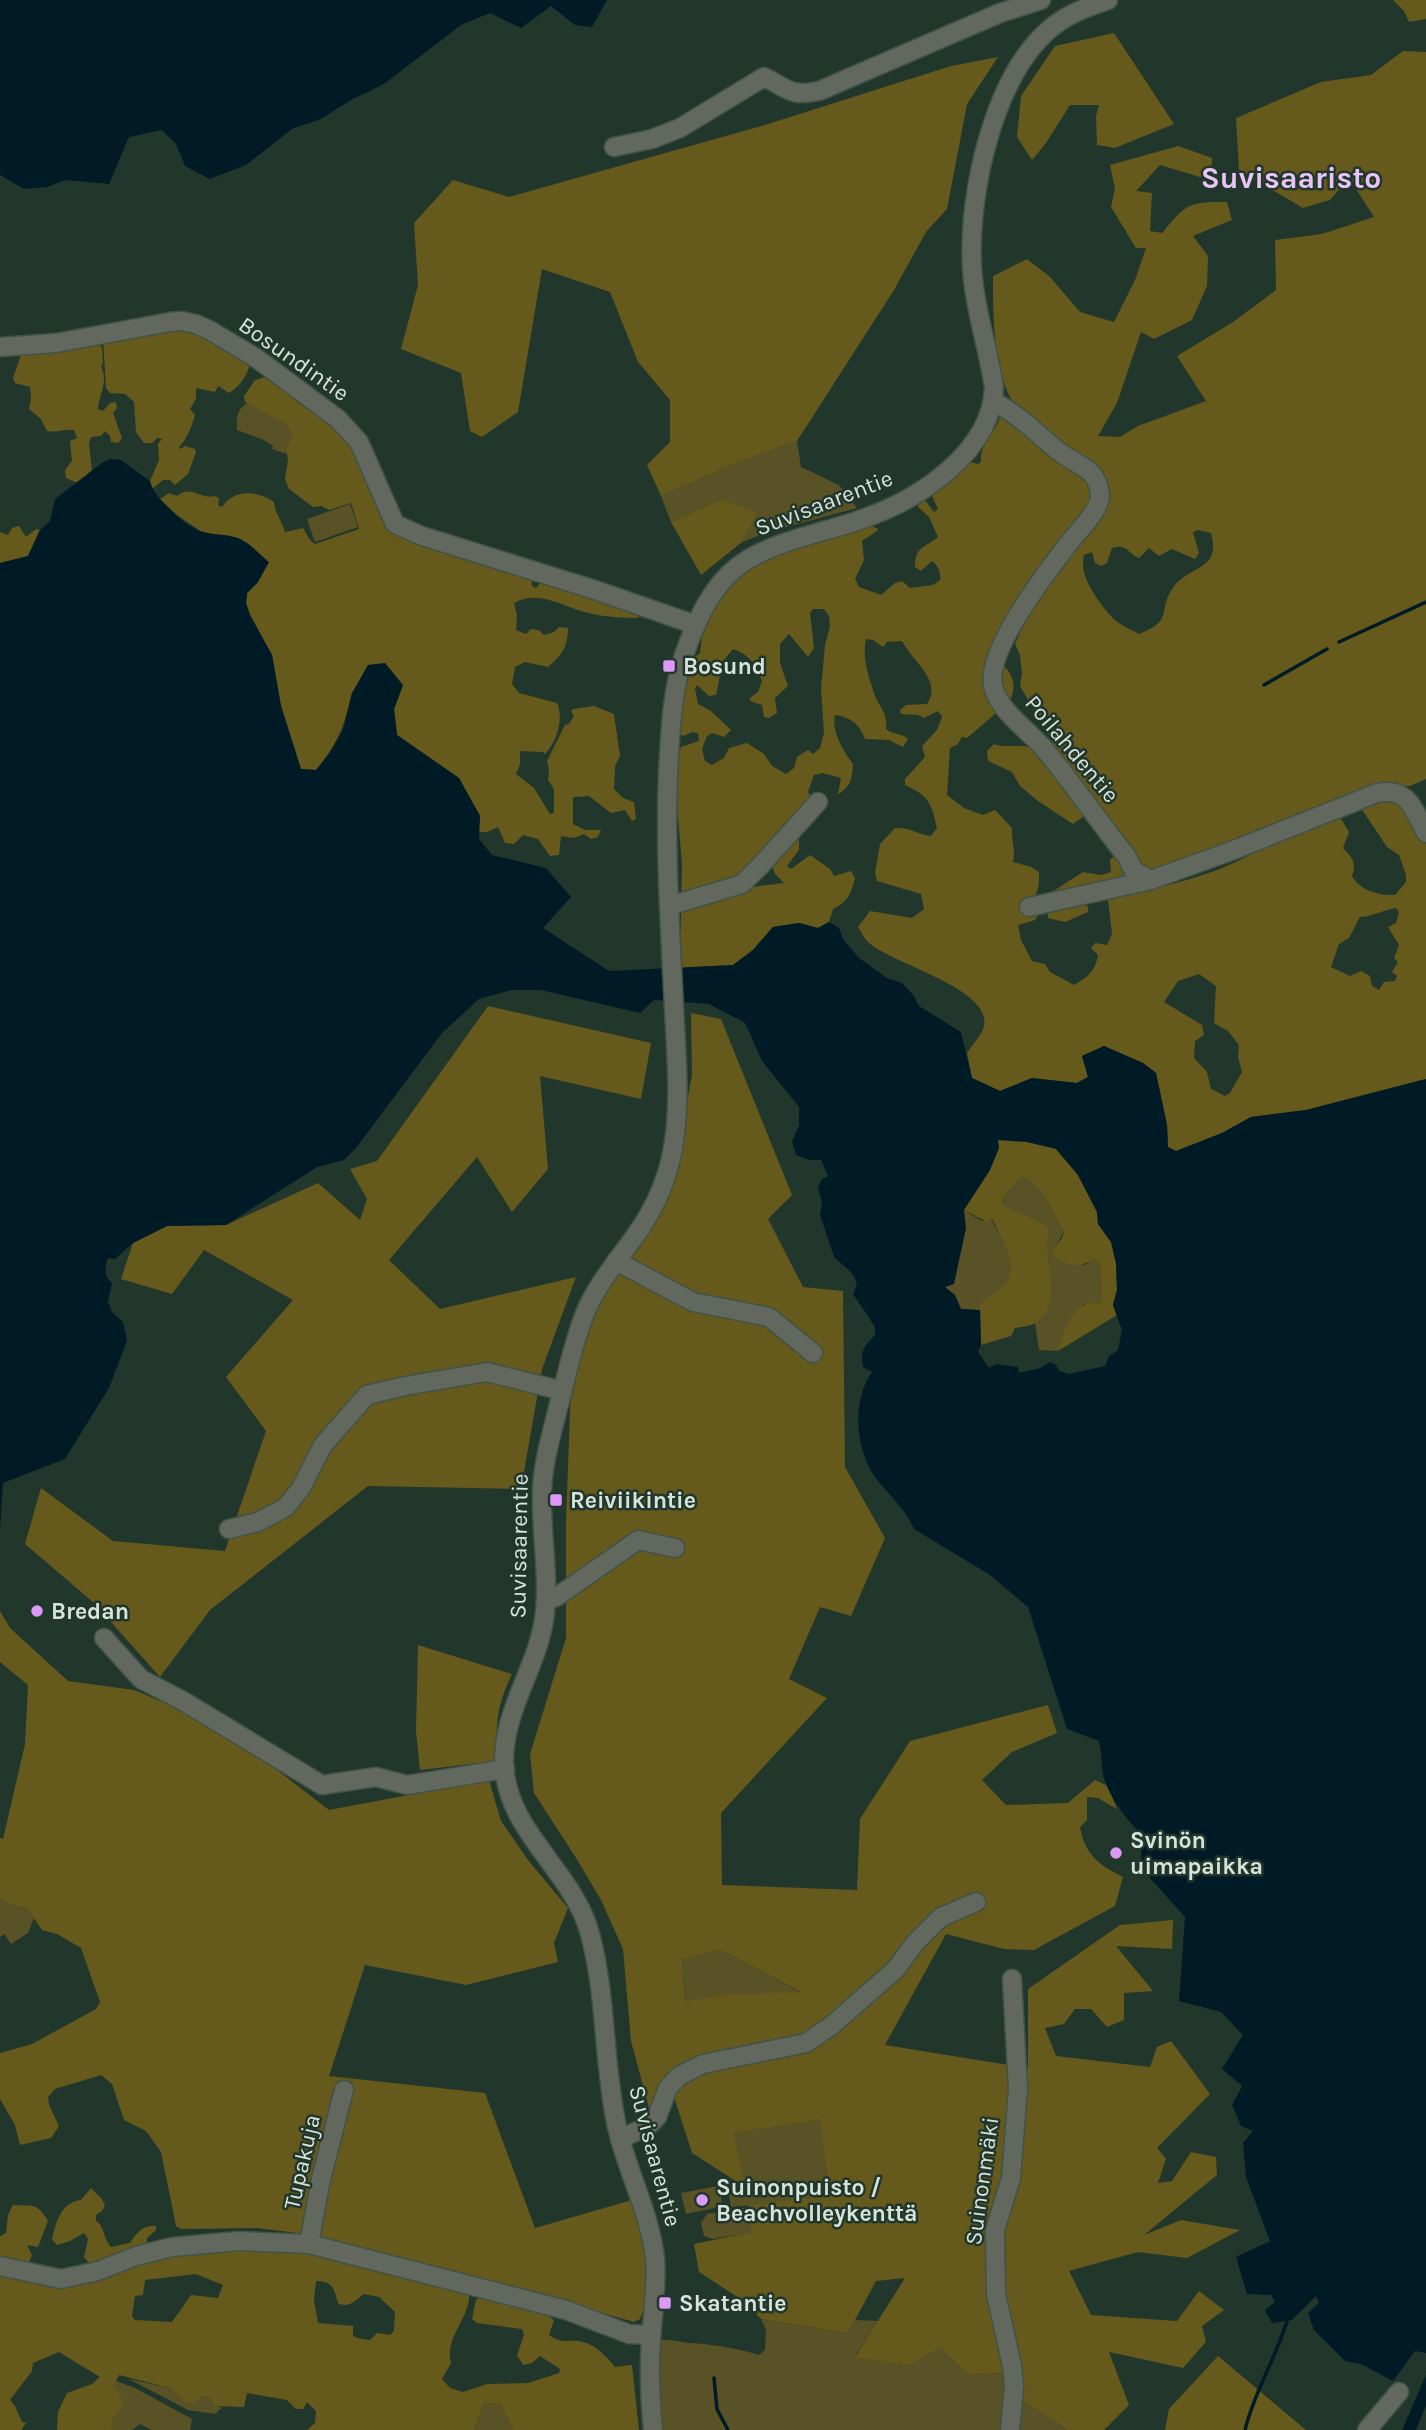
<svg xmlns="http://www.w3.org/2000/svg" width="1426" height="2430" viewBox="0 0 1426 2430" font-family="Karla,sans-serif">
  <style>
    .green { fill: #5a5227 }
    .forest { fill: #65591b; fill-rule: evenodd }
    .water { fill: #001b25; fill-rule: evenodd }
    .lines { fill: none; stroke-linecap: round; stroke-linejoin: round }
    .stream { stroke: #001b25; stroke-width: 3.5 }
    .minor-casing { stroke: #3f5348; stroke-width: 21 }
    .minor { stroke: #63685e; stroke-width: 18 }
    .poi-dot { fill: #dc99f5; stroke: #22372c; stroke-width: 2.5 }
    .labels { text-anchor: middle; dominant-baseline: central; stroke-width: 5; stroke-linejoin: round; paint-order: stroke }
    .street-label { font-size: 23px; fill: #d7e4dc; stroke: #22372c }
    .poi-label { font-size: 23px; font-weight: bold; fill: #d7e4dc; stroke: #22372c; text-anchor: start }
    .district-label { font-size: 30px; font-weight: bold; fill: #e9c4f7; stroke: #22372c }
  </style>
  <rect width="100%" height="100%" fill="#22372c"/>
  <g class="green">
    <path d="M248,403L287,425L292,435L286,448L287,454L272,449L273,446L264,440L237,430C236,419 237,408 248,403Z"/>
    <path d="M797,441L801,467L839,485L857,508L768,532L742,542L756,512L722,499L671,522L661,496L738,462Z"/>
    <path d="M350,504L358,527L315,542L307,519Z"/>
    <path d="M1019,1131L1056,1149L964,1210L982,1221L991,1218C1000,1240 1024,1265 1001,1288C992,1296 983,1298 978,1310L961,1309L948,1324L933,1234L968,1149Z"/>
    <path d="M1022,1177C1047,1190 1049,1208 1064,1231L1052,1254L1085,1265L1095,1259L1100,1264L1101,1302L1084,1304C1071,1319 1063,1332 1058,1351L1039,1350L1035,1323C1060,1298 1047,1255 1043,1223L1002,1204L1003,1197Z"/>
    <path d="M0,1899L14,1906L27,1908L34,1918L28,1933L11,1944L4,1934L0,1937Z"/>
    <path d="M721,1950L802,1993L726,1994L685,2003L682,1960Z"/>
    <path d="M819,2118L830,2197L731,2207L728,2190L744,2186L734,2133Z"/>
    <path d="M718,2186L723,2206L686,2214L681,2193Z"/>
    <path d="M748,2207L752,2232L713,2239L704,2236L701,2223L707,2214Z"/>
    <path d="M761,2319L848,2333L855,2320L878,2321L855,2356L910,2365L940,2348L969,2375L1018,2372L1023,2401L1068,2430H661L657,2400L658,2345L660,2340C670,2339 678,2342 688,2343C712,2344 736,2348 759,2355L765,2350L766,2330Z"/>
    <path d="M129,2379L170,2388L183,2401L201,2396L210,2398L213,2406L222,2407L215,2414L188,2410Z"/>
    <path d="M116,2381L135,2388L192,2419L190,2430H152L140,2424L132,2430H114L111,2426L112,2421L125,2403L113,2386Z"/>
    <path d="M484,2403L500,2404L513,2430H474Z"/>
  </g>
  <g class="forest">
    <path d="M1393,0H1426V19L1409,22L1404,11Z"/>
    <path d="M1114,33L1174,124L1115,148L1097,145L1096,116L1099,105H1070L1046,143L1032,160L1017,137L1021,96L1055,46Z"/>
    <path d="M1403,51L1426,52V779L1410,786H1385L1153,875L1140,870L1054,745L1020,686L1022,673L1020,655L1015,644C1029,612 1046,581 1068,553C1077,541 1093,530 1100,516C1104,506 1108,494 1102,485L1097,491L1094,507L1088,516L1058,555L1016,616L1005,636L999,662C1013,672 1018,687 1009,702L967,738L962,737L958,744L950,748L947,795L964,808L983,815L995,810L1012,828C1011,839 1016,851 1013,862L1031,867L1039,872C1039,884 1039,892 1031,902L1039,914L1035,920L1018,925L1021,940L1032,961L1045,964L1050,972L1074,985C1087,978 1096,970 1098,955L1091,948L1095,943L1107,945L1112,934L1108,900L1115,892L1113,886L1066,896L1069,902L1083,903L1088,907V912L1065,922L1048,918L1047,895L1083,872L1101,875L1111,872L1110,860L1117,853L1144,891C1172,884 1201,877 1227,866C1263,850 1301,823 1341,819L1349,832L1343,848C1352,857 1357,863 1352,876C1359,890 1380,896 1395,895L1406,882V875L1399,855L1387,847L1361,808L1367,801L1386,794C1408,802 1415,817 1426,836V1079L1306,1110L1251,1117L1222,1133L1176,1151L1168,1147L1167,1125L1156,1073L1143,1063L1104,1046L1082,1056L1088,1077L1077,1083L1032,1078L1000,1091L972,1078L967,1053C972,1045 982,1035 984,1026C992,987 887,963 867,941C863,937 861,931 858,927L870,911L912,918L924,909L921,894L877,881L875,873L880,844L895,828C909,827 917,834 931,836L937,828C931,802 929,796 905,785V779L925,757L922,746L937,730L942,717L938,711L924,718L918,715L901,714L900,710L906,705L927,704C943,681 913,662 902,641L887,642L883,647L873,640L866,639C862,657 868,675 874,693C879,708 888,711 886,729C893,735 902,733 908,739L903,747L889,740L865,739C860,725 851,717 835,715C831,731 843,751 853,764C852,778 851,787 838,794L841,778L822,773L814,775L808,792L814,801L796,823L744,875L745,888L784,883L775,874L771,862L795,835L799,839V850L787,866L791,869L810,855L830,869L834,876L851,871L855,878C851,894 848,902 833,909L829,922L818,928L799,923L773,927L753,950L733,965L680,968L682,865L677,805L679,754L681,747L699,741L698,733L692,732L684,736L680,734L685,681L691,660L700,653L703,627L725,590L744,571L780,554L872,526L878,529L877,531L862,541L864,560L855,579L859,587L881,595L895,583L902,581L910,588L933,585L940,580C941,573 938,565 932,561L921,571L915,567C915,546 925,548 938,537L929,517L918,507L919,502L925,500L934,512L938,509L932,496L934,490L970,462L978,464L981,462C979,445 995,433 1000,417L1005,415L1013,416L1016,410C1014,402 1010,398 1007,391C993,354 993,314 993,276L1027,259L1050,277L1080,312L1114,322L1135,280L1146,248H1136L1111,207L1115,189L1110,165L1178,146L1212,158L1211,172L1200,177L1160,165L1136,191L1152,193L1150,231L1162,233C1187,203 1188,202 1227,202L1232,220L1193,236L1208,256L1207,286L1192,320L1154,339L1141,332L1117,403L1098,436L1120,437L1138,426L1206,401L1177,356L1233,322L1276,290L1275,240L1322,234L1374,217L1349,178L1330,200L1303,208L1239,170L1236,118L1321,82L1371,75ZM1198,530L1211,533C1222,572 1188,564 1172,589C1157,614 1174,620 1139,634C1130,629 1117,624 1110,615C1098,601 1078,576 1084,555L1092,552L1095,563L1101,566L1107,563L1112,548C1126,543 1128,553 1139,558L1149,548L1159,556L1172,549L1195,559L1199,553L1193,532ZM813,609H824L829,616L830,627L825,645L821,689L824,733L820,748L813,754L808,750L797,757L794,768L786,774L772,766L764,754L747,743L729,748L724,758L712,765L705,761L702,749L707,736L712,733L724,737L731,730L711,711L698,704L695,689L697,685L709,696L716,695L723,661L733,649C749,654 757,666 762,681L758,692L750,698V701L762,705L764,717L769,718L777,713L775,698L788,686L780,663V644L789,634L808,657L814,648L810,613ZM1396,908L1399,912L1396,923L1388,927L1399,945L1394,958L1398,962L1392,972L1397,976L1395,981L1384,982L1379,990L1372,986L1370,976L1361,971L1350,976L1331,967L1339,944L1349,938L1360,917C1374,916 1383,910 1396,908ZM1199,974L1216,986L1214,1023L1228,1031L1239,1045L1238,1057L1242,1072L1230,1093L1225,1096L1211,1089L1207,1072L1194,1058L1195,1041L1204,1035L1202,1025L1164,1002L1178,981Z"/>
    <path d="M998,57L967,104L947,209L926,232L894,290L797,441L738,462L661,496L647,465L670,442V400L638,362L610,292L542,269L518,412L482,437L470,431L461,373L401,349L418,285L414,223L453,180L509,197L768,124L951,66Z"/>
    <path d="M179,322L250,363C248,375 239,387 229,393L218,386L215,392L196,388V399L190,409L195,415C192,426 187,439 179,447L180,449L185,446L195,449L196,452L188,474L175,485L170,480H163L152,489L150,481L159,460L158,444L162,439L157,438L152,443H144L136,432L134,402L125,394L110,393L106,388L103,339Z"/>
    <path d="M98,341L102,348L103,363L101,367C109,381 99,394 98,409L103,411L110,403L116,402L117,408L113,413L122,438L118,443L111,442L110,436L105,431L101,436L91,437L89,444L92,470L78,483L66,478L65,470L72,461L70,441L77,438L74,430C64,429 57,433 47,431L41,419L29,409L31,399L30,387L15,383L13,378L23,349Z"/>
    <path d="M272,375L346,429L392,524L531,575L532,586L536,588L545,577L641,614L638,618C622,618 604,617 588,613C563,607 539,589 514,603L517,615L516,630L526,634L531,629L539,630L544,635L554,632L559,627L568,628C568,647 562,655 548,667L525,662L515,667L512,684L519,693L557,703C564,719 557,741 545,754L543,752L520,751V764L516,774L534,788L550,814L554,813V789L548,780L549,769L547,761L565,725L569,724L574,716L571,711L573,709L594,706L614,714L620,756L615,766L614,789L623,798L634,802L636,819L632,821L625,810L611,813L589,796L573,797V824L585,830H601L598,837L591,839L584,834L574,838L561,836L559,855L550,856L538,839L523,835L514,844L505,843L498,827L487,832H478L480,816L459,778L397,735L394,709L403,685L352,693C344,727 338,743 316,770L301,769L281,706L272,655L250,615L246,603L247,593L258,582L199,530L177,515L160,499L169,493L177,496C191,484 201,500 215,496L219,498L218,505L222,507C234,489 257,490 274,502C275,514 282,521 285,532L303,528L310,540L315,544L359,529L351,503L329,510L321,506L313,507L289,489L285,479L288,460L286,448L292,435L287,425L245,402L244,396L255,380Z"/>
    <path d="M722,499L757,512L742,542L701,575L671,522Z"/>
    <path d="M19,526L26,537L36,529L40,530L28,556L0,563V532L8,535L12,528Z"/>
    <path d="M994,744C1006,749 1022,742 1033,749C1042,754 1076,799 1085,810L1083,817L1073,824L1038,801L1020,786L1012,772L988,761L987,751Z"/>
    <path d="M488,1006L651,1043L641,1099L540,1076L548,1169L512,1212L477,1157L389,1260L440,1309L576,1277L542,1369L521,1489L368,1486L210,1610L160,1677L94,1603L25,1544L41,1488L113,1541L225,1551L266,1431L226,1377L293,1300L204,1250L172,1294L121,1279L133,1243L167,1226L226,1225L318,1183L360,1220L367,1199L350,1169L377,1161Z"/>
    <path d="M691,1013L721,1019L792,1195L768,1219L803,1287L843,1291L845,1467L885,1538L851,1616L820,1607L789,1679L827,1698L721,1813L722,1885L857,1890L860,1819L910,1741L1048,1705L1057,1733L1012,1752L982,1780L1006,1805L1068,1803L1095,1780L1108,1786L1117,1809L1098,1798L1087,1797V1820L1080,1827C1085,1855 1099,1865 1123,1877L1115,1906L1034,1950L1004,1949L946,1934L885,2045L1028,2068V1989L1120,1925L1173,1920L1172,1949L1116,1946L1153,1991L1124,1993V2020L1107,2027L1091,2009H1075L1064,2024L1045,2028L1056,2056L1150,2067L1157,2047L1171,2041L1210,2094L1157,2148L1166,2159L1158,2183L1172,2181L1191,2152L1216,2157L1217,2175L1144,2235L1181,2220L1240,2230L1187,2258L1138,2252L1069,2271L1091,2315L1177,2321L1199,2291L1224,2310L1202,2326L1206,2342L1183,2368L1109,2352L1129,2405L1104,2430H1068L1023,2401L1018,2372L969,2375L940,2348L910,2365L855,2357L905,2278L876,2281L848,2333L761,2319L742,2300L699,2272L694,2244L751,2232L748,2205L830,2196L819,2119L734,2133L745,2187L692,2153L668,2078L649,2108L631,2041L623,1949L601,1900L578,1861L534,1793L530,1754L566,1638V1521L571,1384L594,1300L670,1192L692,1075ZM721,1950L801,1992L726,1994L685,2002L682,1960Z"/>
    <path d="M998,1140L1027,1142L1056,1149L1078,1175L1097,1212L1098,1224L1111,1242L1116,1263L1117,1290L1113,1305L1117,1315L1058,1351C1062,1336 1069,1313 1084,1305C1088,1302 1096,1303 1101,1302L1100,1264L1095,1259C1079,1269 1065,1266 1051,1253L1062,1238L1064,1231C1049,1208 1047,1190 1022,1177L1003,1197L1002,1204L1043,1223L1049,1230C1041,1258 1066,1301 1037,1322C1031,1326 1022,1327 1015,1328L1011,1336L981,1345L980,1311L978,1310C982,1300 989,1296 998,1290C1025,1269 1001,1242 992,1218L987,1222L964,1210L990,1170Z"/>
    <path d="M0,1611L10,1628L68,1681L134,1690L175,1707L254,1752L329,1810L489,1780L501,1821L528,1860L568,1908L554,1943L558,1962L466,1985L365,1965L329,2076L485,2093L535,2228L632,2200C643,2232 655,2287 640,2319L634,2322L456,2271L297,2233L257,2228L181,2229L176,2226L161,2152L146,2131L124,2120L112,2084L101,2075L55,2089L48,2097L49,2105L59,2126L51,2138L20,2145L15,2125L0,2099V2053L32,2044L96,2009L100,2002L81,1948L57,1934L42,1930L27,1908L14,1906L0,1899V1838L3,1839L25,1744L28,1685L0,1662Z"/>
    <path d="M418,1645L512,1674C496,1707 496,1724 497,1761L420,1770L416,1731Z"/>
    <path d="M91,2188L102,2199L105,2205L102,2211L96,2215V2221C106,2228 103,2239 111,2247L130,2243C136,2234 143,2224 156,2226V2230L147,2238V2246L98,2265L88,2262L84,2257L88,2239L84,2233L70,2241L57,2245L52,2239C56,2222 61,2202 81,2200Z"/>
    <path d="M13,2205C33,2206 38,2203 48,2221L38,2247L27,2245L32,2255L27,2267L0,2260V2236L6,2233L8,2215Z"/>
    <path d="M198,2249H308L469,2291C472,2317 444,2336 451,2363L442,2379L450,2388L463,2392L487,2384L528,2383L559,2373L560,2369L540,2356L532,2363L523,2365L517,2355L524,2335L522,2329L477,2323L472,2319L476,2300L481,2295L539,2310L554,2320L549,2335C566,2346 567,2338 583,2342C596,2345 607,2357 615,2367L632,2365L639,2430H513L500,2404L484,2403L474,2430H307L315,2423L316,2411L307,2402L303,2409H296L287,2400L247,2393L244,2407L213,2406L210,2398L202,2396L193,2403L183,2401L170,2388L119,2375L114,2386L125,2403L112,2421L111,2426L114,2430H57L58,2412L67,2393L92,2384L100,2377L59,2352L33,2363L32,2371L10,2400L15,2406L22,2422L26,2423L21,2430H0V2272L41,2282L136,2259ZM196,2274L223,2285L218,2298L191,2295L172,2322L135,2320L132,2316L135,2296L143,2295L145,2280ZM316,2281C332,2281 334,2288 338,2303C348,2309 356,2300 364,2294L379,2297L395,2312L394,2331L390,2335L377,2333L370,2340L357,2338L353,2336V2326L318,2323L314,2300Z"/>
    <path d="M1218,2356L1306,2430H1165L1169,2409Z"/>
  </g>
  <g class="water">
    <path d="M0,0H607L592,27L575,25L551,6L521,28L490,13L461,25L384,84L351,100L321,119L292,129L246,165L210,179L185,166L176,144L162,130L129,137L109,184L65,180L47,187L24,189L0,175Z"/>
    <path d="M111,459L121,460L150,481C153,497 184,525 200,531C212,535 226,534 238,538C249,542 260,555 269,562L258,582L247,593L246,603L250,615L272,655L281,706L301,769L316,770L329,754L343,730L352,693L368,665L385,663L403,685L394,709L397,735L459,778L480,816L479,839L492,855L546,868L571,897L543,928L609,971L733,965L753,950L773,927L799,923L818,928L829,922L839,928L843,939L859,958L887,978L902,983L914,996L919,1006L961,1032L972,1078L1000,1091L1032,1078L1077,1083L1088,1077L1082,1056L1104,1046L1143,1063L1156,1073L1167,1125L1168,1147L1176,1151L1222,1133L1251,1117L1306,1110L1426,1079V2353L1415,2351L1393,2381L1361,2364L1345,2361L1314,2330L1308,2313L1319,2303L1316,2296L1292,2320L1272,2323L1265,2310L1275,2302L1271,2295L1247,2294L1236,2257L1270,2241L1246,2177L1243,2143L1253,2131L1241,2126L1232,2105L1242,2086L1222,2069L1243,2035L1221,2012L1179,2001L1185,1917L1142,1869L1140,1833C1124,1816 1110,1799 1103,1775C1101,1764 1102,1753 1099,1741L1067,1729L1028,1607L990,1575L914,1529C906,1510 891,1497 878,1481C855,1453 851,1401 872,1372L863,1367C860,1351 864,1346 875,1335V1327L853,1294L857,1283L851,1272L834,1257L820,1215L822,1202L818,1188L822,1179L828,1176L821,1160H809L796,1155L792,1141L799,1126V1107L762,1061L745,1023L709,1004L654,1000L640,1013L541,990H512L479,999L442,1033L356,1148L344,1160L317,1167L226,1225L167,1226L133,1243L115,1259L108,1258C105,1268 103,1275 112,1283L108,1302L112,1312L123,1322L127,1341L109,1388L65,1459L3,1483L0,1530V563L28,556L40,530L50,521L55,499L102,463ZM998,1140L1027,1142L1056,1149L1078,1175L1097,1212L1098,1224L1111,1242L1116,1263L1117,1290L1113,1305L1122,1330L1118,1350L1109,1356L1105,1366L1069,1374L1059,1371L1056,1365L1050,1362L1040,1368L1019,1373L1018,1367L996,1364L989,1368L978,1352L981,1345L980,1310L961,1309L955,1295L945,1287L954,1284L966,1228L964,1210L990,1170L999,1148Z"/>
    <path d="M1426,2375V2405L1416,2430H1402Z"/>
  </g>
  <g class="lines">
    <g class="stream">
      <path d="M1339,642L1426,602"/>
      <path d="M1264,685L1327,649"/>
      <path d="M714,2378L717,2409L728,2430"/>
      <path d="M1245,2430C1254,2392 1276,2358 1287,2321"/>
    </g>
    <defs>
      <g id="minor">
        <path d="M614,147L652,139L680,128L764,77C789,89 790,97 819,91L1000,13L1041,0"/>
        <path d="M0,347L56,343L170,322L181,321L196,324L211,331L256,358L338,419L359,442L395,524L422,536L592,589L696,625"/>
        <path d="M994,402C1018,414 1036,433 1057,450C1068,460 1088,466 1095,478C1099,485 1102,497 1098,504C1093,517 1082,527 1073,538C1051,566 985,650 993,686C999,712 1030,731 1046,751C1074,785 1099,822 1127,857L1133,870L1151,880L1239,848L1377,793C1409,787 1413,809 1426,833"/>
        <path d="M669,906L742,884L762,864L818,802"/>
        <path d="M1029,907L1151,880"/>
        <path d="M616,1261L693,1302L769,1317L813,1353"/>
        <path d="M229,1529L258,1522L286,1507L301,1488L323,1445L367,1395L405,1386L487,1372L563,1391"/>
        <path d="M546,1601L558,1596L638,1540L675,1548"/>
        <path d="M104,1638L141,1679L183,1701L322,1785L376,1777L407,1785L505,1769"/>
        <path d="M620,2139L648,2126L657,2117L668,2088L679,2076L703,2064L806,2043L831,2026L896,1969L915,1943L941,1917L976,1902"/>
        <path d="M309,2244L321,2179L344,2090"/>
        <path d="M0,2266L61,2279L98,2271L136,2256L172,2247L239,2241L309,2244L566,2310L629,2334L651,2335"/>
        <path d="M653,2430C650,2399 649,2369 651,2339C653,2312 657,2285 655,2259C650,2213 627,2171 617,2127C603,2063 607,1997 590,1934C573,1870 506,1832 504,1763C503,1711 536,1670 544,1620C550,1578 541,1537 542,1494C542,1465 552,1433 559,1404C567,1375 573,1344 584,1316C595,1287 615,1264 633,1239C656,1208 671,1173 675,1134C680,1093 676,1050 674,1008C670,925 664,840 669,756C671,722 673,688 684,655C695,624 710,588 737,567C770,541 825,533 865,518C919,499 992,452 994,387C988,347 974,307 972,266C968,195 993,76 1051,28C1067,14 1088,7 1108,0"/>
        <path d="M1010,2430L1014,2386L1012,2366L996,2294L995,2230L1011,2178L1018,2089L1012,1979"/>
        <path d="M1367,2430L1399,2392"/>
      </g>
    </defs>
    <use href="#minor" class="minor-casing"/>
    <use href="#minor" class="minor"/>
  </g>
  <g class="poi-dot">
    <rect x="662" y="659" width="14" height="14" rx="3.5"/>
    <rect x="549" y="1493" width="14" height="14" rx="3.5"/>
    <circle cx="37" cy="1611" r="7"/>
    <circle cx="1116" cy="1853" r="7"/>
    <circle cx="702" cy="2200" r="7"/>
    <rect x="658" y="2296" width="14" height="14" rx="3.5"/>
  </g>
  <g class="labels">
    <g class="street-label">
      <text transform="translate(294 359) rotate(35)">Bosundintie</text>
      <text transform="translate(824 503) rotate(-21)">Suvisaarentie</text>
      <text transform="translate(1072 749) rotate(50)">Poilahdentie</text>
      <text transform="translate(519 1546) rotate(-89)">Suvisaarentie</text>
      <text transform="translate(655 2156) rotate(75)">Suvisaarentie</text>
      <text transform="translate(302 2162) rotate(-77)">Tupakuja</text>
      <text transform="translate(982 2181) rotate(-82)">Suinonmäki</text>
    </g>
    <g class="poi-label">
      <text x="683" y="666">Bosund</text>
      <text x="570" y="1500">Reiviikintie</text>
      <text x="51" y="1611">Bredan</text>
      <text x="1130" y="1840">Svinön<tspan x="1130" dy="26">uimapaikka</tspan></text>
      <text x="716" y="2187">Suinonpuisto /<tspan x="716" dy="26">Beachvolleykenttä</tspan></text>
      <text x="679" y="2303">Skatantie</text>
    </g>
    <g class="district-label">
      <text x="1291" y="178">Suvisaaristo</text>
    </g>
  </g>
</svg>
